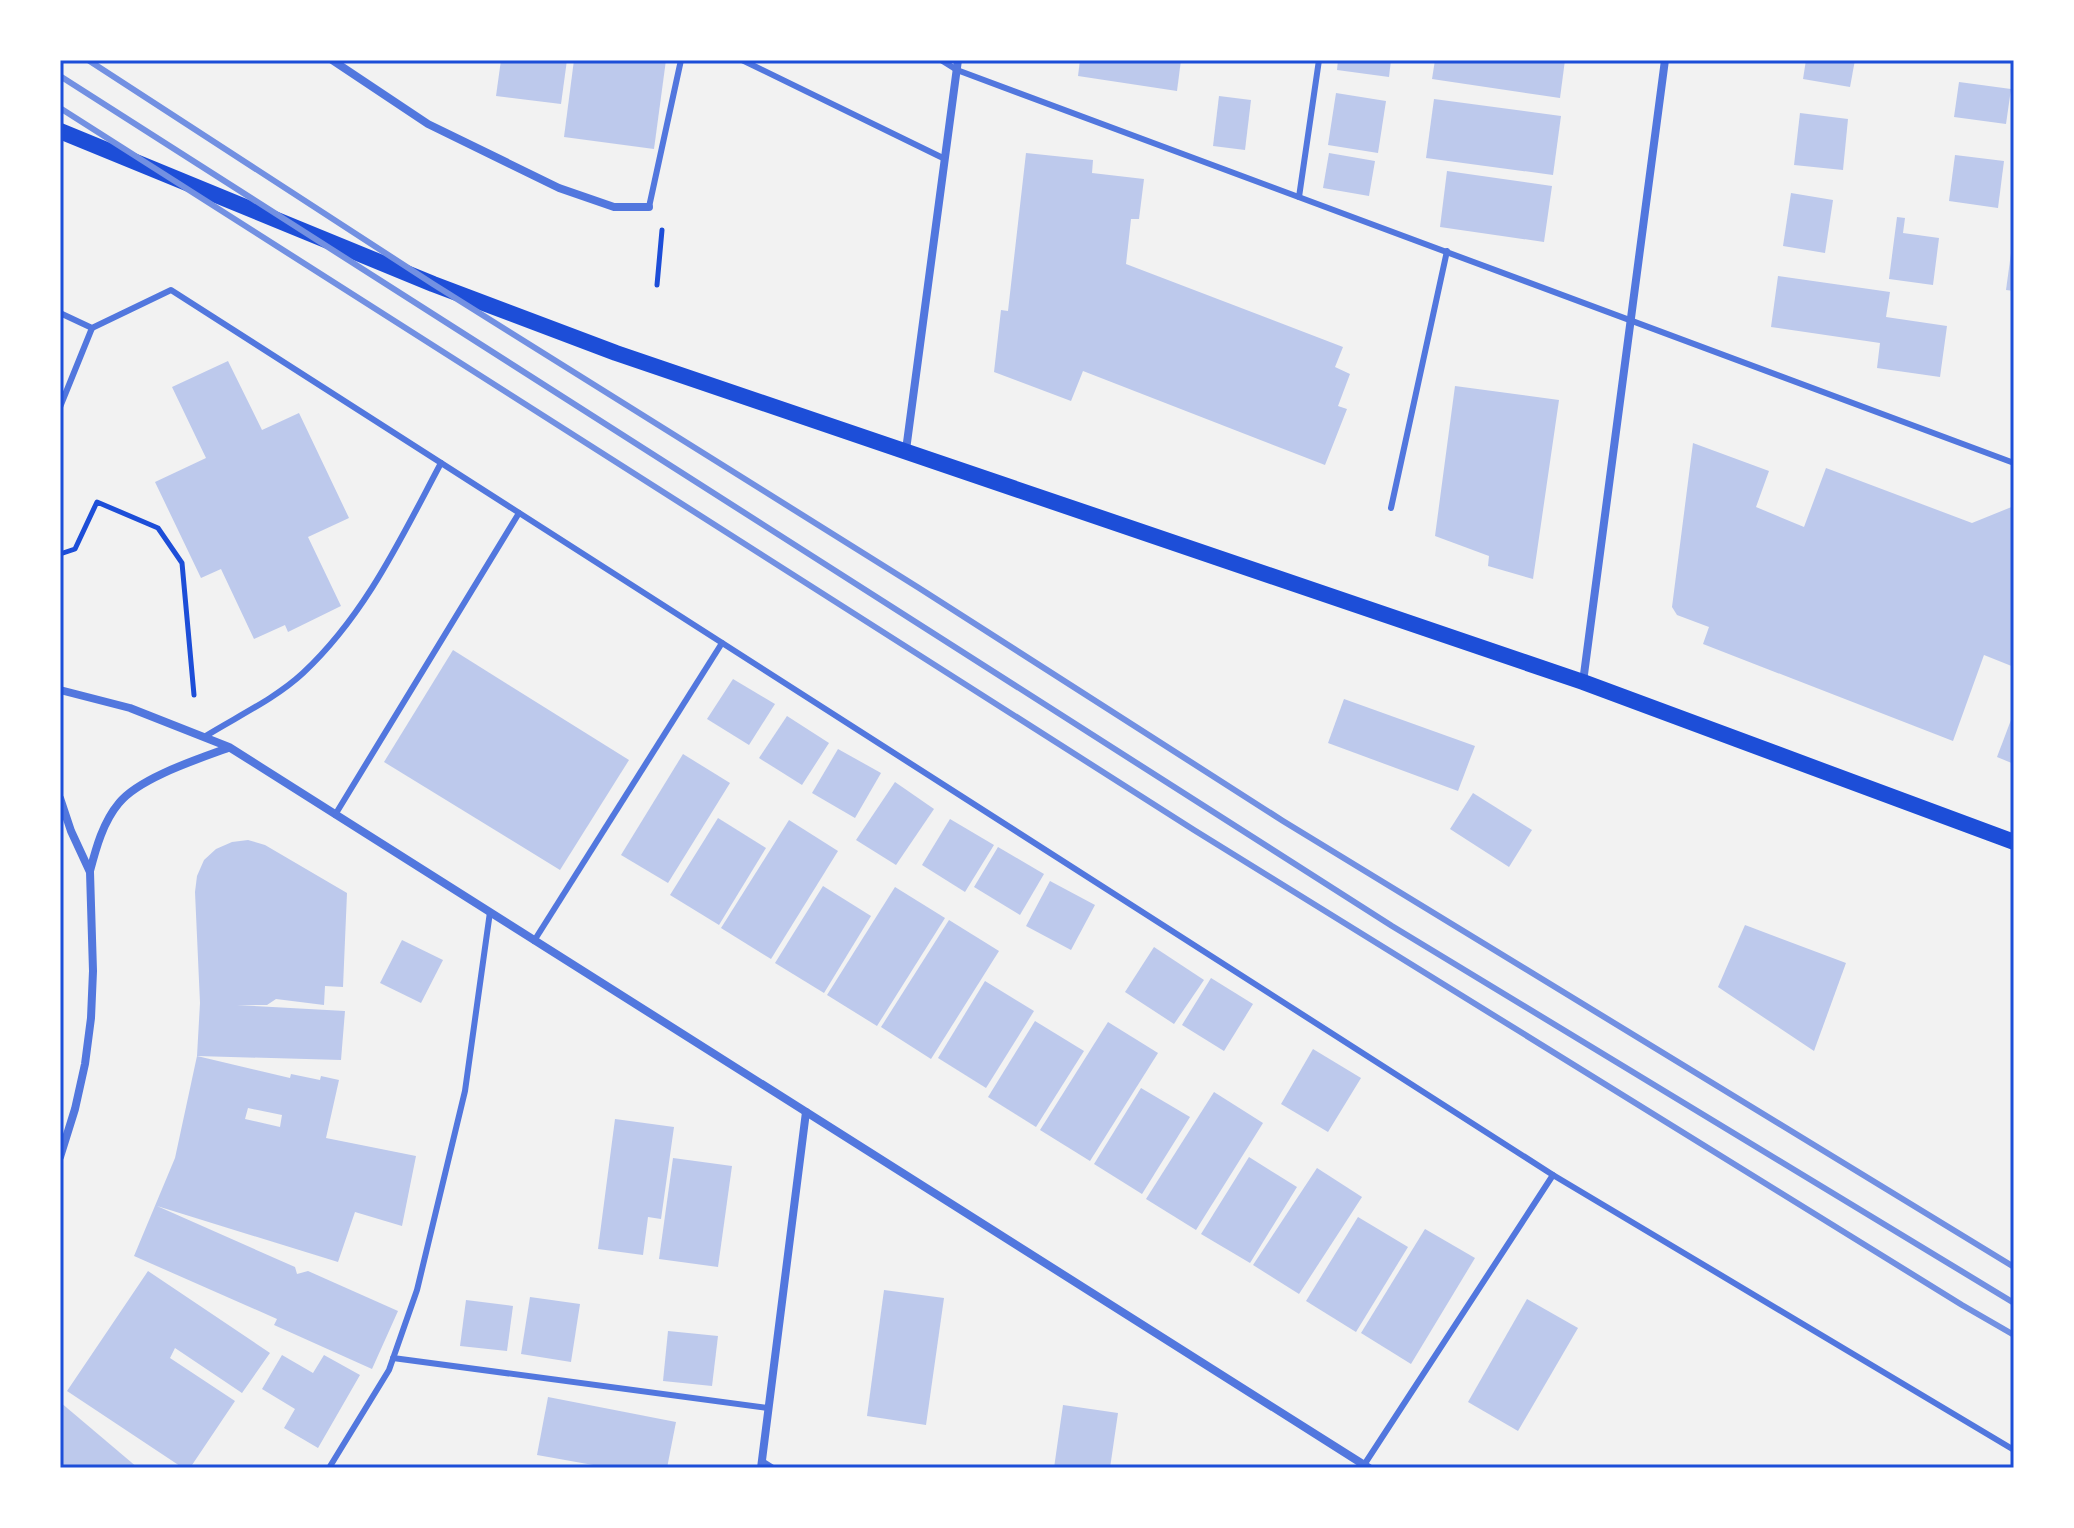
<svg xmlns="http://www.w3.org/2000/svg" width="2074" height="1528" viewBox="0 0 2074 1528" font-family="'Zilla Slab',serif">
  <style>
    .building { fill: #bdc9ec; fill-rule: evenodd }
    .lines { fill: none; stroke-linecap: round; stroke-linejoin: round }
    .path { stroke: #1d4ed8; stroke-width: 5 }
    .service { stroke: #5277de; stroke-width: 6 }
    .minor { stroke: #5277de; stroke-width: 8 }
    .secondary { stroke: #1d4ed8; stroke-width: 16 }
    .rail { stroke: #7290e2; stroke-width: 6 }
    .neatline { fill: none; stroke: #1d4ed8; stroke-width: 3 }
  </style>
  <rect width="100%" height="100%" fill="#f2f2f2"/>
  <g class="building">
    <path d="M501,60H567L561,104L496,96Z"/>
    <path d="M574,60H666L654,149L564,137Z"/>
    <path d="M1080,60H1181L1177,91L1078,76Z"/>
    <path d="M1338,60H1391L1389,77L1337,70Z"/>
    <path d="M1435,60H1565L1560,98L1432,79Z"/>
    <path d="M1806,60H1855L1850,87L1803,79Z"/>
    <path d="M1959,82L2011,89L2006,124L1954,117Z"/>
    <path d="M1336,93L1386,101L1378,153L1328,145Z"/>
    <path d="M1219,96L1251,100L1245,150L1213,146Z"/>
    <path d="M1434,99L1561,116L1553,175L1426,158Z"/>
    <path d="M1800,113L1848,119L1843,170L1794,165Z"/>
    <path d="M1026,153L1093,160L1092,173L1144,179L1139,219H1131L1126,264L1343,347L1335,367L1350,374L1338,406L1347,409L1325,465L1083,371L1071,401L994,372L1001,310L1008,311Z"/>
    <path d="M1329,153L1375,161L1369,196L1323,188Z"/>
    <path d="M1955,155L2004,161L1998,208L1949,201Z"/>
    <path d="M1447,171L1552,186L1544,242L1440,227Z"/>
    <path d="M1791,193L1833,200L1825,253L1783,246Z"/>
    <path d="M1897,217L1905,218L1903,233L1939,238L1933,285L1889,279Z"/>
    <path d="M2012,246H2014V291L2006,290Z"/>
    <path d="M1778,276L1890,292L1886,317L1947,326L1940,377L1877,368L1880,343L1771,327Z"/>
    <path d="M228,361L262,430L299,413L349,518L308,537L341,606L288,632L285,625L254,639L221,569L201,578L155,482L206,458L172,387Z"/>
    <path d="M1455,386L1559,400L1533,579L1488,566L1489,556L1435,536Z"/>
    <path d="M1693,443L1769,471L1756,507L1804,527L1826,468L1972,523L2014,506V667L1984,655L1953,741L1703,644L1709,627L1677,615L1672,607Z"/>
    <path d="M453,650L629,760L560,870L384,762Z"/>
    <path d="M733,679L775,704L749,745L707,719Z"/>
    <path d="M1344,699L1475,746L1458,791L1328,743Z"/>
    <path d="M2014,712V764L1997,757Z"/>
    <path d="M787,716L829,743L802,785L759,758Z"/>
    <path d="M838,749L881,773L855,818L812,793Z"/>
    <path d="M683,754L730,783L668,883L621,855Z"/>
    <path d="M895,782L934,809L896,865L856,840Z"/>
    <path d="M1473,793L1532,830L1509,867L1450,829Z"/>
    <path d="M718,818L766,848L719,925L670,895Z"/>
    <path d="M950,819L994,845L965,892L922,865Z"/>
    <path d="M789,820L838,851L771,959L721,928Z"/>
    <path d="M248,840L265,845L347,893L343,987L325,986L324,1005L276,999L267,1005H237L345,1011L341,1060L197,1056L200,1003L195,892L197,876L204,860L216,849L232,842Z"/>
    <path d="M998,847L1044,874L1020,915L974,887Z"/>
    <path d="M1050,881L1095,905L1071,950L1026,926Z"/>
    <path d="M823,886L871,916L824,993L775,963Z"/>
    <path d="M895,887L945,918L877,1026L827,995Z"/>
    <path d="M949,920L999,951L931,1059L881,1027Z"/>
    <path d="M1745,925L1846,963L1814,1051L1718,987Z"/>
    <path d="M402,940L443,960L421,1003L380,983Z"/>
    <path d="M1154,947L1204,980L1174,1024L1125,992Z"/>
    <path d="M1211,978L1253,1004L1224,1051L1182,1025Z"/>
    <path d="M985,981L1034,1011L986,1088L938,1058Z"/>
    <path d="M1035,1021L1084,1051L1036,1127L988,1097Z"/>
    <path d="M1108,1022L1158,1053L1090,1161L1040,1130Z"/>
    <path d="M1313,1049L1361,1078L1328,1132L1281,1104Z"/>
    <path d="M197,1056L290,1078L291,1074L320,1080L321,1076L339,1080L326,1138L416,1156L402,1226L355,1212L338,1262L157,1206L295,1267L297,1274L308,1271L398,1311L372,1369L274,1325L277,1319L134,1256L175,1158ZM248,1108L282,1115L280,1127L245,1119Z"/>
    <path d="M1141,1088L1190,1117L1142,1194L1094,1164Z"/>
    <path d="M1214,1092L1263,1123L1196,1230L1146,1199Z"/>
    <path d="M615,1119L674,1127L661,1219L648,1217L643,1255L598,1249Z"/>
    <path d="M1249,1157L1297,1187L1250,1263L1201,1234Z"/>
    <path d="M673,1158L732,1166L718,1267L659,1259Z"/>
    <path d="M1317,1168L1362,1197L1299,1294L1253,1265Z"/>
    <path d="M1358,1217L1408,1247L1356,1332L1306,1301Z"/>
    <path d="M1425,1229L1475,1258L1411,1364L1361,1333Z"/>
    <path d="M148,1271L270,1353L242,1393L175,1348L170,1358L235,1401L190,1468H183L67,1391Z"/>
    <path d="M884,1290L944,1298L926,1425L867,1416Z"/>
    <path d="M530,1297L580,1304L571,1362L521,1354Z"/>
    <path d="M1527,1299L1578,1328L1518,1431L1468,1402Z"/>
    <path d="M466,1300L513,1306L507,1351L460,1346Z"/>
    <path d="M668,1331L718,1336L712,1386L663,1381Z"/>
    <path d="M282,1355L313,1373L324,1355L360,1375L318,1448L284,1428L295,1409L262,1389Z"/>
    <path d="M548,1397L676,1422L667,1468H610L537,1455Z"/>
    <path d="M60,1402L138,1468H60Z"/>
    <path d="M1063,1405L1118,1413L1110,1468H1054Z"/>
  </g>
  <g class="lines">
    <g class="path">
      <path d="M657,285L662,230"/>
      <path d="M60,554L75,549L97,502L158,528L182,563L194,695"/>
    </g>
    <g class="service">
      <path d="M742,60L945,159"/>
      <path d="M941,60L957,70L2014,463"/>
      <path d="M1299,197L1319,60"/>
      <path d="M649,207L681,60"/>
      <path d="M60,313L92,328L171,290L1553,1175L2014,1450"/>
      <path d="M60,407L92,328"/>
      <path d="M1391,508L1447,251"/>
      <path d="M204,737C236,717 275,699 303,673C366,614 401,538 441,463"/>
      <path d="M335,815L519,513"/>
      <path d="M534,941L722,643"/>
      <path d="M393,1358L768,1408"/>
      <path d="M762,1461L773,1468"/>
      <path d="M1364,1465L1553,1175"/>
      <path d="M329,1468L389,1370L417,1290L465,1091L490,912"/>
    </g>
    <g class="minor">
      <path d="M332,60L428,124L559,188L614,207H649"/>
      <path d="M906,450L958,60"/>
      <path d="M1583,682L1665,60"/>
      <path d="M60,690L130,708L229,747L1369,1468"/>
      <path d="M60,798L71,831L90,872L93,971L91,1018L85,1064L75,1109L60,1157"/>
      <path d="M90,871C96,848 103,822 119,803C139,778 198,759 228,748"/>
      <path d="M761,1468L806,1112"/>
    </g>
    <path class="secondary" d="M60,131L433,284L616,353L1583,682L2014,842"/>
    <g class="rail">
      <path d="M88,60L433,284L919,588L1283,821L2014,1267"/>
      <path d="M60,76L1392,926L2014,1303"/>
      <path d="M60,108L1194,830L1962,1305L2014,1335"/>
    </g>
  </g>
  <rect width="2074" height="1528" fill="none" stroke="#ffffff" stroke-width="124"/>
  <rect x="62" y="62" width="1950" height="1404" class="neatline"/>
</svg>
